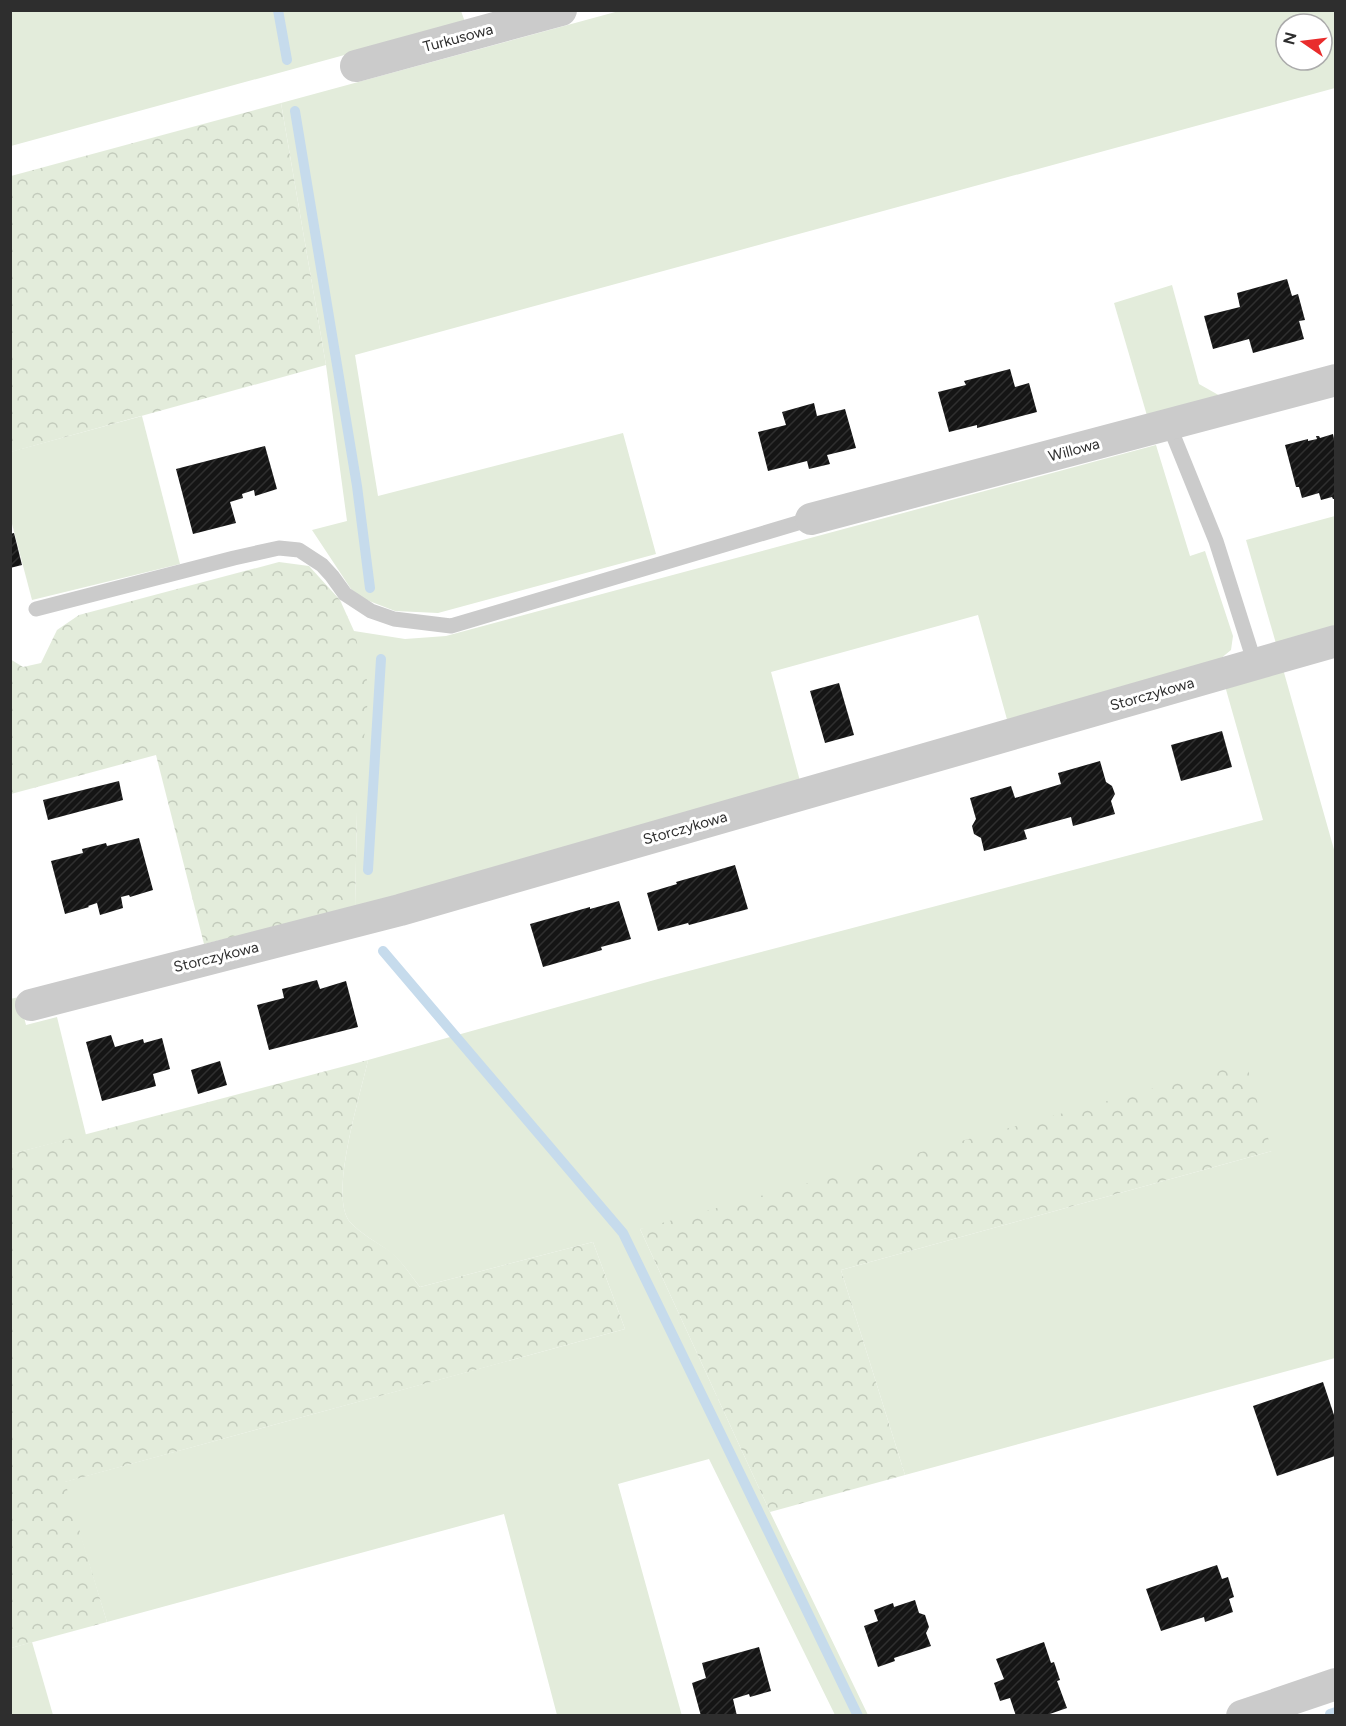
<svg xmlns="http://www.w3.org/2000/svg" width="1346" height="1726" viewBox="0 0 1346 1726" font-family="Figtree,sans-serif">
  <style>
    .green { fill: #e3ecdb; fill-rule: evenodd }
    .forest { fill: url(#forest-crowns) }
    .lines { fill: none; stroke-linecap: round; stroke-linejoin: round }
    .stream { stroke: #c6dbec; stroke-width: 10 }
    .building { fill: url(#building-hatch) }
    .lane { stroke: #cbcbcb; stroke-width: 15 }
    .street { stroke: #cbcbcb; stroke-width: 32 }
    .labels { text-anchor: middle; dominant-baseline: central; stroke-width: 6; stroke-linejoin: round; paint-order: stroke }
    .street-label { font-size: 15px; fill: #2e2e2e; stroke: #fff }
  </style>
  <defs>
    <pattern id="forest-crowns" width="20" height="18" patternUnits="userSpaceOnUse" patternTransform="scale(1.5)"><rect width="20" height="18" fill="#e3ecdb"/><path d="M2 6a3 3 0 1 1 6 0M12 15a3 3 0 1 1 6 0" fill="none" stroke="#c3cbbc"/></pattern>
    <pattern id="building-hatch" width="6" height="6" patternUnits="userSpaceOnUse" patternTransform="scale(1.5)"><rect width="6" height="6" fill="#151515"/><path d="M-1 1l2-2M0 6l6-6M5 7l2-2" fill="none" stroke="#2f2f2f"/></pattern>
  </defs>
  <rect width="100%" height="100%" fill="#fff"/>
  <g class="green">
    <path d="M11,11H461L465,22L11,146Z"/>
    <path d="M619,11H1335V88L355,355L378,496L623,433L656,554L438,613L395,611L364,599L351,589L312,530L347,521L326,365L281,103ZM1286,24H1322V60H1286Z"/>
    <path d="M1172,285L1199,384L1222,397L1148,419L1114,303Z"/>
    <path d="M142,416L180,564L32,600L11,520L10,452Z"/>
    <path d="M1156,445L1190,556L1205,551L1233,636L1231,650L1214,664L1008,723L978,615L771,672L800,781L355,908L357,812L354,631L405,639L446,636Z"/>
    <path d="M1335,516V631L1277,647L1246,540Z"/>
    <path d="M1283,669L1335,853V1358L905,1475L841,1270L1272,1151L640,1229L770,1512L868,1715H835L709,1459L618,1484L682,1716L557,1715L504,1514L107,1622L64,1482L625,1329L593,1242L420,1287C411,1276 402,1261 390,1252C377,1242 362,1235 350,1222C328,1197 361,1093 368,1060L658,979L1263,820L1225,686Z"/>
    <path d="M19,997L26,1025L57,1017L86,1135L11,1154L10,999Z"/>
    <path d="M32,1642L53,1715L11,1716V1648Z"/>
  </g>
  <g class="forest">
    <path d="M281,103L326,365L11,452V176Z"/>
    <path d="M279,562L309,566L340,600L354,631L369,688L357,812L355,908L204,944L156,755L11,794L10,659L23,667L41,663L57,630L79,615Z"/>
    <path d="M368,1060C361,1093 328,1197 350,1222C362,1235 377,1242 391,1252C402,1261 411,1276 420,1287L593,1242L625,1329L65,1482L107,1622L11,1648V1154Z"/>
    <path d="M1246,1063L1272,1151L841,1270L905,1475L770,1512L640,1229Z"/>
  </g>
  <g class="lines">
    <g class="stream">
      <path d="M278,10L287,60"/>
      <path d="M295,111L357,486L370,588"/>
      <path d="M368,870L381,659"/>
      <path d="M383,951L623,1233L858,1716"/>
      <path d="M1330,1714L1336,1712"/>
    </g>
  </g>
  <g class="building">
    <path d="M1287,279L1292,296L1298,294L1305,320L1299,321L1304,339L1253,353L1249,339L1213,349L1204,316L1240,307L1237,293Z"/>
    <path d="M1010,369L1015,387L1029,383L1037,412L977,428V425L949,432L938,392L966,385L964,381Z"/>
    <path d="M814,403L817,416L845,409L856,448L827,455L830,464L809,469L807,461L768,471L758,432L786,425L782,412Z"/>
    <path d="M1333,434L1334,439L1335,438V499H1333L1332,497L1321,500L1319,493L1302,498L1299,487H1296L1285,445L1308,439V441L1317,439L1316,436H1319L1320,438Z"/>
    <path d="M265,446L277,489L255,496L254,490L242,494L243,498L230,502L236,523L193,534L176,469Z"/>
    <path d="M14,533L22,565L10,568V534Z"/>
    <path d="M839,683L854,735L825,743L810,691Z"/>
    <path d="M1222,731L1232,767L1181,781L1171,745Z"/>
    <path d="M1100,761L1106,782L1112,786L1115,794L1111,801L1115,814L1073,826L1071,817L1024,830L1027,839L984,851L981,838L974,834L972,826L976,819L970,798L1011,786L1015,798L1061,784L1058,773Z"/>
    <path d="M119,781L123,800L48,820L43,800Z"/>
    <path d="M139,838L153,890L130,897L129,895L121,897L123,908L100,915L97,903L88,906L89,907L65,914L51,861L83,853L82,849L106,843L107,846Z"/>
    <path d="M735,865L748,909L689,925L688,923L658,931L647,893L677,884L676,882Z"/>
    <path d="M619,901L631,939L601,947L602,950L543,967L530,924L590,907V909Z"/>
    <path d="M317,980L320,989L346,981L358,1027L269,1050L257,1005L284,998L282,989Z"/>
    <path d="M111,1035L115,1047L143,1039L144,1043L162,1038L170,1069L153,1074L156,1086L102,1101L86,1042Z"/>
    <path d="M220,1061L227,1085L198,1094L191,1070Z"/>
    <path d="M1323,1382L1335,1418V1456L1277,1476L1253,1406Z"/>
    <path d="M1217,1565L1222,1579L1228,1577L1234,1597L1229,1599L1233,1612L1205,1622L1204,1617L1161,1631L1146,1589Z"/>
    <path d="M915,1600L919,1613L925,1615L929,1627L926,1633L931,1646L894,1658L895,1661L878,1667L864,1626L878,1621L874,1610L893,1603L894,1607Z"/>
    <path d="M1044,1642L1051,1663L1054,1662L1060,1680L1057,1681L1067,1708L1044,1716H1016L1010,1698L1000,1701L994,1683L1004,1679L996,1659Z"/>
    <path d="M759,1647L771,1691L750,1697L749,1694L733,1699L737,1716H701L692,1683L706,1678L702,1663Z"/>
  </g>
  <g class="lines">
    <g class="lane">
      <path d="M1169,425L1216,541L1255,664"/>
      <path d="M36,609L234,558L279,548L299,550L322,565L332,576L345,594L371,611L394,619L451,626L811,519"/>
    </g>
    <g class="street">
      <path d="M356,66L561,10"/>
      <path d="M811,519L1336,380"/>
      <path d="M31,1005L400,910L1336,641"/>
      <path d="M1242,1716L1336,1684"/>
    </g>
  </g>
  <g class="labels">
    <g class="street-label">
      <text transform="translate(458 38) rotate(-15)">Turkusowa</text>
      <text transform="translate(1074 450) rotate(-15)">Willowa</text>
      <text transform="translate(1152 694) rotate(-16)">Storczykowa</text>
      <text transform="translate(685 828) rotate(-16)">Storczykowa</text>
      <text transform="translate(216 957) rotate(-14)">Storczykowa</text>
    </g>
  </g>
  <rect width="1346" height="1726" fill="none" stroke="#2e2e2e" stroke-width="24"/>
  <g transform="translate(1304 42) rotate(284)"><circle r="28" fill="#ffffff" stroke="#ababab" stroke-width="1.5"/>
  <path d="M0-4.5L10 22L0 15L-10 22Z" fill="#e92c2c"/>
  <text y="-9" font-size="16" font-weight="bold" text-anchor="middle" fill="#2e2e2e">N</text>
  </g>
</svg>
